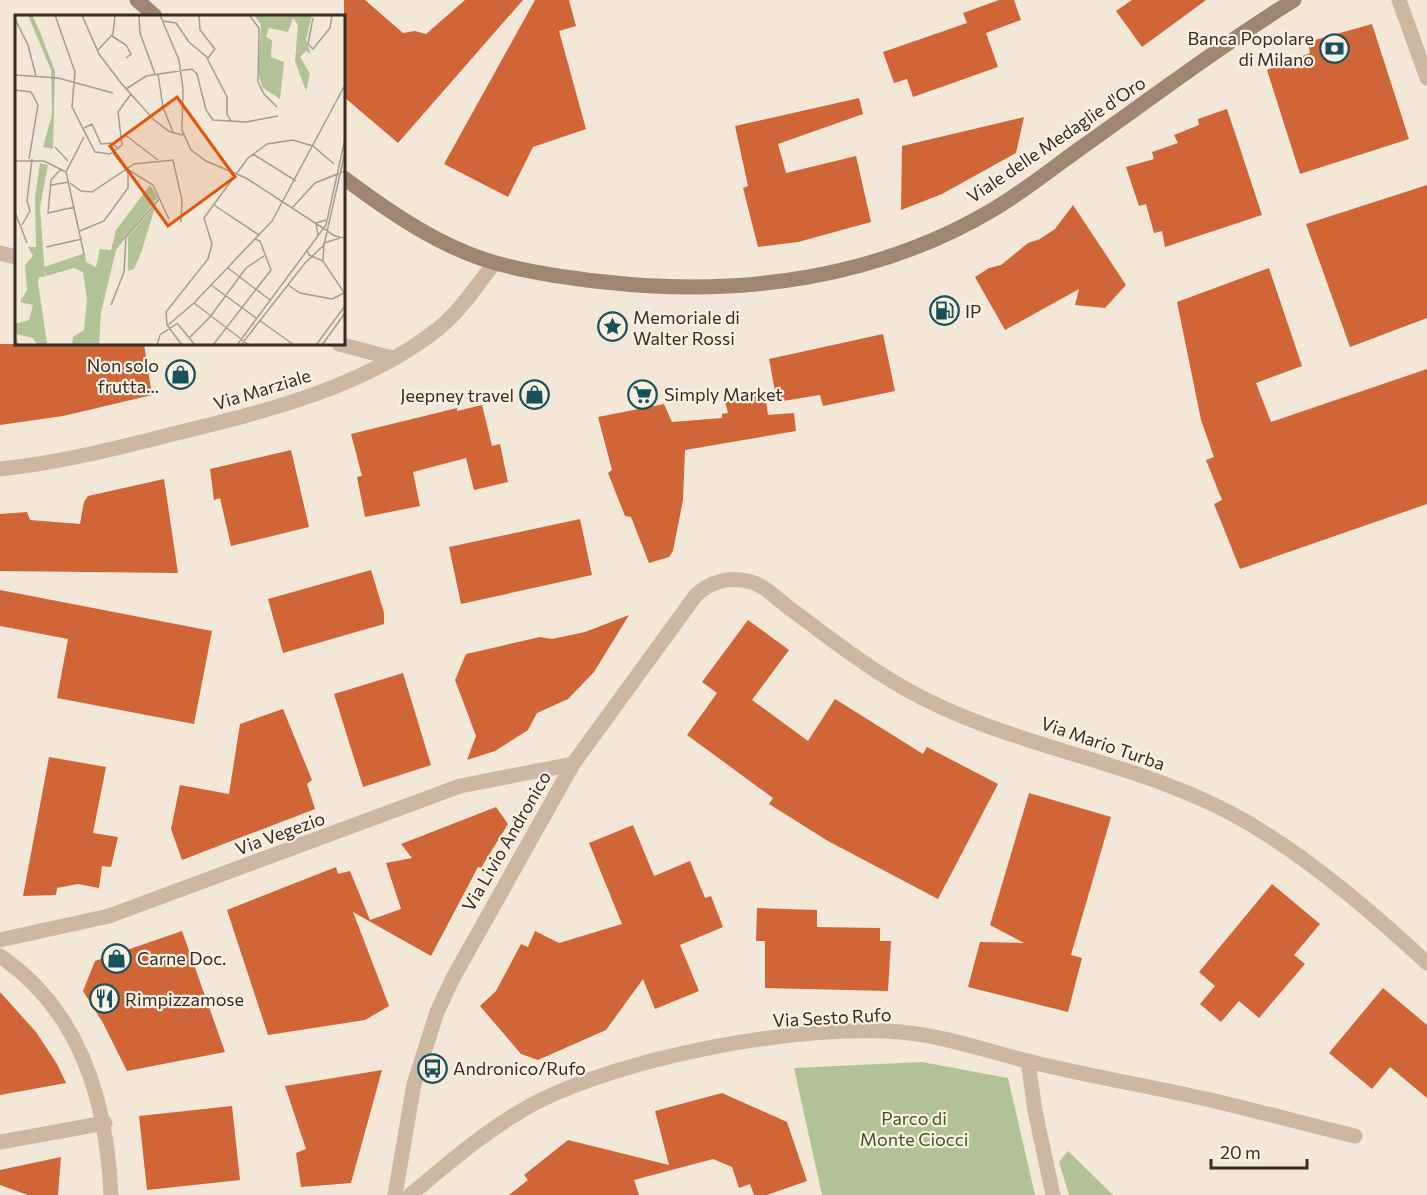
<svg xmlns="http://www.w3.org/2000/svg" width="1427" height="1195" viewBox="0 0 1427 1195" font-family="Commissioner,sans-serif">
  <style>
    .green { fill: #b1c396 }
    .building { fill: #d06538 }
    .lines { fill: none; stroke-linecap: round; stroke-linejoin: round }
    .minor { stroke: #ccb7a2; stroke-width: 15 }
    .tertiary { stroke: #ccb7a2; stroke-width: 15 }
    .secondary { stroke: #9f8673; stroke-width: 15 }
    .labels { text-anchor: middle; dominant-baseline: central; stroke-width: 4.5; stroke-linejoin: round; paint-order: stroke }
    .poi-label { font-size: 18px; fill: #362b25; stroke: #fbf1e3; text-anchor: start }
    .street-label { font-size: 18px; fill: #362b25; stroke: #fbf1e3 }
    .park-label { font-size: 18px; fill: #425627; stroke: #fbf1e3 }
    .inset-road { fill: none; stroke: #a79c90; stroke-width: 1.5 }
    .view { fill: #df570d; fill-opacity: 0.15; stroke: #df570d; stroke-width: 3 }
    .inset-edge { fill: none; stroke: #362b25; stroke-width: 3 }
  </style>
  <rect width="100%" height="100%" fill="#f3e7d7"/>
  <g class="green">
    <path d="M922,1062L1008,1078L1035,1195H822L794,1068Z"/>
    <path d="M1068,1151L1113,1195H1069L1059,1162Z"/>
  </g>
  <g class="building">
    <path d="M344,0H365L403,33L415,31L426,34L465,0H523L398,143L344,97Z"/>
    <path d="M535,0H569L576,26L559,31L586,129L533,147L508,197L444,164Z"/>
    <path d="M999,0H1014L1021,20L986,33L998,67L913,97L907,79L894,83L883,52L967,23L963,13Z"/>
    <path d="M1132,0H1206L1142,47L1116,11Z"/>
    <path d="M1372,24L1409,139L1300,174L1267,70L1310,53L1308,42Z"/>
    <path d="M859,98L863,114L778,144L786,173L856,156L871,222L798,242L758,247L743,188L748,186L735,126Z"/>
    <path d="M1227,109L1262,215L1165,247L1162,231L1154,233L1146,204L1139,206L1126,167L1154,159L1152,152L1178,143L1174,135L1199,125L1198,119Z"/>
    <path d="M1024,117L1016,153L942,194L901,210L902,146Z"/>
    <path d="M1427,185V318L1350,347L1306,224Z"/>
    <path d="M1073,205L1126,285L1105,308L1075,305L1079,289L1005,330L975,277L989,268L1001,265L1028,243L1040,239L1055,229Z"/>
    <path d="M1269,268L1302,366L1256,383L1271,422L1427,369V504L1240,569L1214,504L1222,500L1206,460L1214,457L1201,420L1177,302Z"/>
    <path d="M883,334L895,391L823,406L820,395L777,402L769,359Z"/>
    <path d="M0,344H144L152,395L63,416L0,425Z"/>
    <path d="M765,395L768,415L794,413L796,431L685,450L683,500L673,551L669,557L649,563L631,517L625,516L608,473L612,470L598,417L664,404L672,422L722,418V414L728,413L725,401Z"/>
    <path d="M482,405L492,446L500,444L508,482L474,490L466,458L413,472L420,506L365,517L357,477L362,476L351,434L457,408V411Z"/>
    <path d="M291,450L309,527L231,546L220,498L214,500L210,469Z"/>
    <path d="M164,479L178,573L0,571V514L27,512L30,520L80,524L84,502L88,496Z"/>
    <path d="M580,519L592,575L461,604L449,547Z"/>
    <path d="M371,570L384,613V624L283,653L268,599Z"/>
    <path d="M0,590L212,631L194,724L57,698L68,639L0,626Z"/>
    <path d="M629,615L594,672L568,699L537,713L528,730L495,751L467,760L476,736L455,680L466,654L540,637L552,639L585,632Z"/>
    <path d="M748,620L789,650L752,700L808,741L835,699L923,754L927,747L998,784L938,899L828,841L769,804L773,798L687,735L717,693L702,682Z"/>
    <path d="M403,673L431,765L363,787L334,694Z"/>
    <path d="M283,709L312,780L307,784L315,809L182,860L171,829L180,785L229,794L240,724Z"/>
    <path d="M49,757L106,767L93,833L118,837L111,867L102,866L99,888L78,884L57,888L56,895L23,896Z"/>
    <path d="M1029,793L1111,817L1071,955L1082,958L1068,1012L968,987L980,942L1024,943L990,925Z"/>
    <path d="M496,807L508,824L481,868L478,867L431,956L353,912L389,1006L365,1020L268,1035L227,910L336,867L338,874L350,871L370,920L401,909L386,863L412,858L401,844Z"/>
    <path d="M633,825L654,876L690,861L705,898L711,896L723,927L680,945L699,991L655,1009L643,979L606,1030L538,1060L521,1054L480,1006L496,991L521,944L528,947L535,931L559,943L622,924L589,843Z"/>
    <path d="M1272,884L1320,924L1294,955L1305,964L1259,1018L1239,1001L1221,1022L1200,1004L1215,986L1199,972Z"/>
    <path d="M757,908L817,910V927L880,928V941H891L888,991L765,988V941H756Z"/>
    <path d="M182,931L225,1052L127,1071L103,1023L83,991L95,961Z"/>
    <path d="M1383,988L1427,1025V1098L1390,1067L1372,1089L1329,1053Z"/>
    <path d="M0,992L36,1032L57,1064L66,1083L0,1095Z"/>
    <path d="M382,1070L351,1183L301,1187L296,1153L306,1149L285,1086Z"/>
    <path d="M722,1093L787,1122L807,1181L767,1195H754L750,1184L739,1188L732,1167L713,1159L634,1180L639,1195H509L528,1180L524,1175L568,1140L669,1165L655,1111Z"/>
    <path d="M232,1106L240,1180L147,1190L139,1116Z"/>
    <path d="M61,1157L58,1195H28L0,1185V1170Z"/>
  </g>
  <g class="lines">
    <g class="minor">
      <path d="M1399,0L1427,78"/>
      <path d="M0,940L109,916L460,786L573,764"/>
      <path d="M0,956C81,1011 107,1102 111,1195"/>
      <path d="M1028,1061L1035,1111L1053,1195"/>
      <path d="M0,1142L105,1123"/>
      <path d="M395,1195L414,1084L437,1012L453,978L573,764L696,595C711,581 731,576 751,582C765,585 780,602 792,610C828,637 864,665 904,688C1010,749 1138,759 1245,821C1311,860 1371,911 1427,963"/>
      <path d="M410,1195C450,1162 490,1127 535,1103C628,1056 797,1024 901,1032C945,1036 986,1051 1028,1061C1091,1077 1156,1087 1219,1102C1265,1113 1310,1125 1355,1136"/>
    </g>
    <g class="tertiary">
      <path d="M0,253L16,257"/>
      <path d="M339,344L392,358"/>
      <path d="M0,469C58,463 113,449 169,435C262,412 362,389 438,329C460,311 477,286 494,263"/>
    </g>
    <g class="secondary">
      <path d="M137,0L155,16"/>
      <path d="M344,178C388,211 441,248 496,263C531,273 569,278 605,282C739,297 877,279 994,209C1026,190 1055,166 1085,145C1154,96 1222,45 1294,0"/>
    </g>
  </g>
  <defs>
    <symbol id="bank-ring" viewBox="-11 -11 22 22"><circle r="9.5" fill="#fbf1e3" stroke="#17525a" stroke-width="1.5"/><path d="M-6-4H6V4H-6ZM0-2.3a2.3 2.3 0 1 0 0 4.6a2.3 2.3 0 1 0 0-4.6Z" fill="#17525a"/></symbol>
    <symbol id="fuel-ring" viewBox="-11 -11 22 22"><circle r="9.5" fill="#fbf1e3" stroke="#17525a" stroke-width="1.5"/><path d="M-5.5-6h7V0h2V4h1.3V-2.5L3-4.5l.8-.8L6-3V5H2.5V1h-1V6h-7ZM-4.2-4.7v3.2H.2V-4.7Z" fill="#17525a"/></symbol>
    <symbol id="sight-ring" viewBox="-11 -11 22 22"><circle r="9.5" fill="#fbf1e3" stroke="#17525a" stroke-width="1.5"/><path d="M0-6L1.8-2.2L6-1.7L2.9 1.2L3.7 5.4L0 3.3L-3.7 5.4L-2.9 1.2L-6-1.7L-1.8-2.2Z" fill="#17525a"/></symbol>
    <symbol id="shop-ring" viewBox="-11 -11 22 22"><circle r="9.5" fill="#fbf1e3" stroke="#17525a" stroke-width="1.5"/><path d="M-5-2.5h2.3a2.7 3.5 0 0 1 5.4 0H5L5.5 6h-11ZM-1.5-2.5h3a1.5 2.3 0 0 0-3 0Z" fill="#17525a"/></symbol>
    <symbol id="supermarket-ring" viewBox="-11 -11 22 22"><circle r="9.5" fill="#fbf1e3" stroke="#17525a" stroke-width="1.5"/><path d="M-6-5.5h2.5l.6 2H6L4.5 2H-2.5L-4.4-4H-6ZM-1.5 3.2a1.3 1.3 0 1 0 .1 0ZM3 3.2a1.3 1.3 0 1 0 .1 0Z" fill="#17525a"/></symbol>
    <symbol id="restaurant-ring" viewBox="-11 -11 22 22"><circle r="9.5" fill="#fbf1e3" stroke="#17525a" stroke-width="1.5"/><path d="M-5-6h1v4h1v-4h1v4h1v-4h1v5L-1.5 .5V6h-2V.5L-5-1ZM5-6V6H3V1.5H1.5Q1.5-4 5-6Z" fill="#17525a"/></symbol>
    <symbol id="bus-ring" viewBox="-11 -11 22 22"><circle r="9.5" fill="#fbf1e3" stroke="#17525a" stroke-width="1.5"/><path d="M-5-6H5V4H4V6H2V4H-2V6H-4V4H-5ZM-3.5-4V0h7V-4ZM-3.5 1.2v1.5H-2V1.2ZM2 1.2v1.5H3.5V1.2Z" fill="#17525a"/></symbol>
  </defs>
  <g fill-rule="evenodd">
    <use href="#bank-ring" x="1318" y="32" width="33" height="33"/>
    <use href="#fuel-ring" x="928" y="294" width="33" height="33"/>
    <use href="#sight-ring" x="596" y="310" width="33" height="33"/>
    <use href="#shop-ring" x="164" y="358" width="33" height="33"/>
    <use href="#supermarket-ring" x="626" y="378" width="33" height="33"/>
    <use href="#shop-ring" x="518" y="378" width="33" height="33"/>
    <use href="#shop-ring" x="100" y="942" width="33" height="33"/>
    <use href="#restaurant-ring" x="88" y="982" width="33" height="33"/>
    <use href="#bus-ring" x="416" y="1052" width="33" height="33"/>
  </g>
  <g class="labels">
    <g class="poi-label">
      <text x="1314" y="38" text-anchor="end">Banca Popolare<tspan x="1314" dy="21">di Milano</tspan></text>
      <text x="965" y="311">IP</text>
      <text x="633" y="317">Memoriale di<tspan x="633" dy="21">Walter Rossi</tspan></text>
      <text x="159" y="365" text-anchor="end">Non solo<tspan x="159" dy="21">frutta...</tspan></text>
      <text x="664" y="394">Simply Market</text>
      <text x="514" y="395" text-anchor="end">Jeepney travel</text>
      <text x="137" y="958">Carne Doc.</text>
      <text x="125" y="999">Rimpizzamose</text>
      <text x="453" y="1068">Andronico/Rufo</text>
    </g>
    <g class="street-label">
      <text transform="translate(1056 139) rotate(-34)">Viale delle Medaglie d'Oro</text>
      <text transform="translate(262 389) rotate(-17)">Via Marziale</text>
      <text transform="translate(1103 743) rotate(19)">Via Mario Turba</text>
      <text transform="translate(280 833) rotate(-20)">Via Vegezio</text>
      <text transform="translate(506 841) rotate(-60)">Via Livio Andronico</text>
      <text transform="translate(832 1017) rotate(-3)">Via Sesto Rufo</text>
    </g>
    <g class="park-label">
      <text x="914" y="1118">Parco di<tspan x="914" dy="21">Monte Ciocci</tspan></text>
    </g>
  </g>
  <g transform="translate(15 15)">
    <rect width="330" height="330" fill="#f3e7d7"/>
    <path d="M13,0H17L25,17L40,56L38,134L28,132L37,100L36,55ZM239,0H297L291,25L296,39L291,36L285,42L295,59L291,76L280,46L283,10L278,3L273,17L254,13L251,22L257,25L256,42L269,47L265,84L247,72L243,56L246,10ZM25,148L33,150L25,192L30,262H24L23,267L32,329L22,330L18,323L1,319L4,330H0V309L14,305L18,290L5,287L12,275L10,250L18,241L13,232H21L20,183ZM135,170L143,182L101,235L86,297L84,330H57L58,322L69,315L72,285L68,257L59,253L31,261L29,252L70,238L71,247L81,252L85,234L96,235L101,215ZM141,189L126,238L119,254L113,256V222Z" fill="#b1c396"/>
    <path class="inset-road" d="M40,0L60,57L57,92L80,137L95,139L107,130L103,97L116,79M67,0L84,39L106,68L139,105L155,117L168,120M124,0L125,18L140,59M145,0L164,45L168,74L167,115L176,135L191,146L231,163L320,221L330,223M234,0L244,13L243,67L249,79L262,92M298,3L293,29L298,34L315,13L317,0M0,4L13,30L21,61M148,6L161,8L174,27L193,43L200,34L185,15L184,0M97,21L111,30L116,39L111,43M82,36L98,19L100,0M192,43L212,82V99L216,106M143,59L148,92L158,117M0,60L43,63L98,78M111,74L131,61L177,54L182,59L191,95L198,105L231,107L263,101M0,75L16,77L23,90L14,144M69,113L77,109L86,129L97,128L104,134M109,119L143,145M40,132L53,146M238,139L281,166M0,146H29L51,157M46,154L36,165L33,198L60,192M112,154L138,170L154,204M51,157L69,239M51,157L69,122M55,168L66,176L77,177L119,149L158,145L167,185L166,207M36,170L54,167M199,190L244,220M277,193L300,168L330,156M0,197L12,228M7,210L15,196L12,186L17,144M65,216L89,206L113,173V157L98,138M303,221L301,208L311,205M31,232L67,224M292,235L294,240L308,246L330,279M308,246L309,228L325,223M213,253L255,285M196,270L241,303M273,270L285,278L317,284L329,278M179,288L234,330M96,290L109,257L111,222L145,183M244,305L279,330M162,308L180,330M152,311L179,288L257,206L330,70M174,323L195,302L231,253L249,241M142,330L145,320L163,308M167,330L152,310L151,297L193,244L197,229L189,203L233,143L252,129L278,125L298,131L319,149M198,330L256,255L245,226L240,224M222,330L311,210L330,124M226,330L290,248L309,230L330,137M301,330L330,291M307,330L330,298"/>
    <path class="view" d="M162,82L220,162L153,211L95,131Z"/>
    <rect width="330" height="330" class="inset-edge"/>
  </g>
  <path d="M1211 1159v9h96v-9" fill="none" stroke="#362b25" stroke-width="3"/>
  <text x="1220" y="1159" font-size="18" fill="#362b25" stroke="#fbf1e3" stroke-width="4.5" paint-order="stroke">20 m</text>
</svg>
